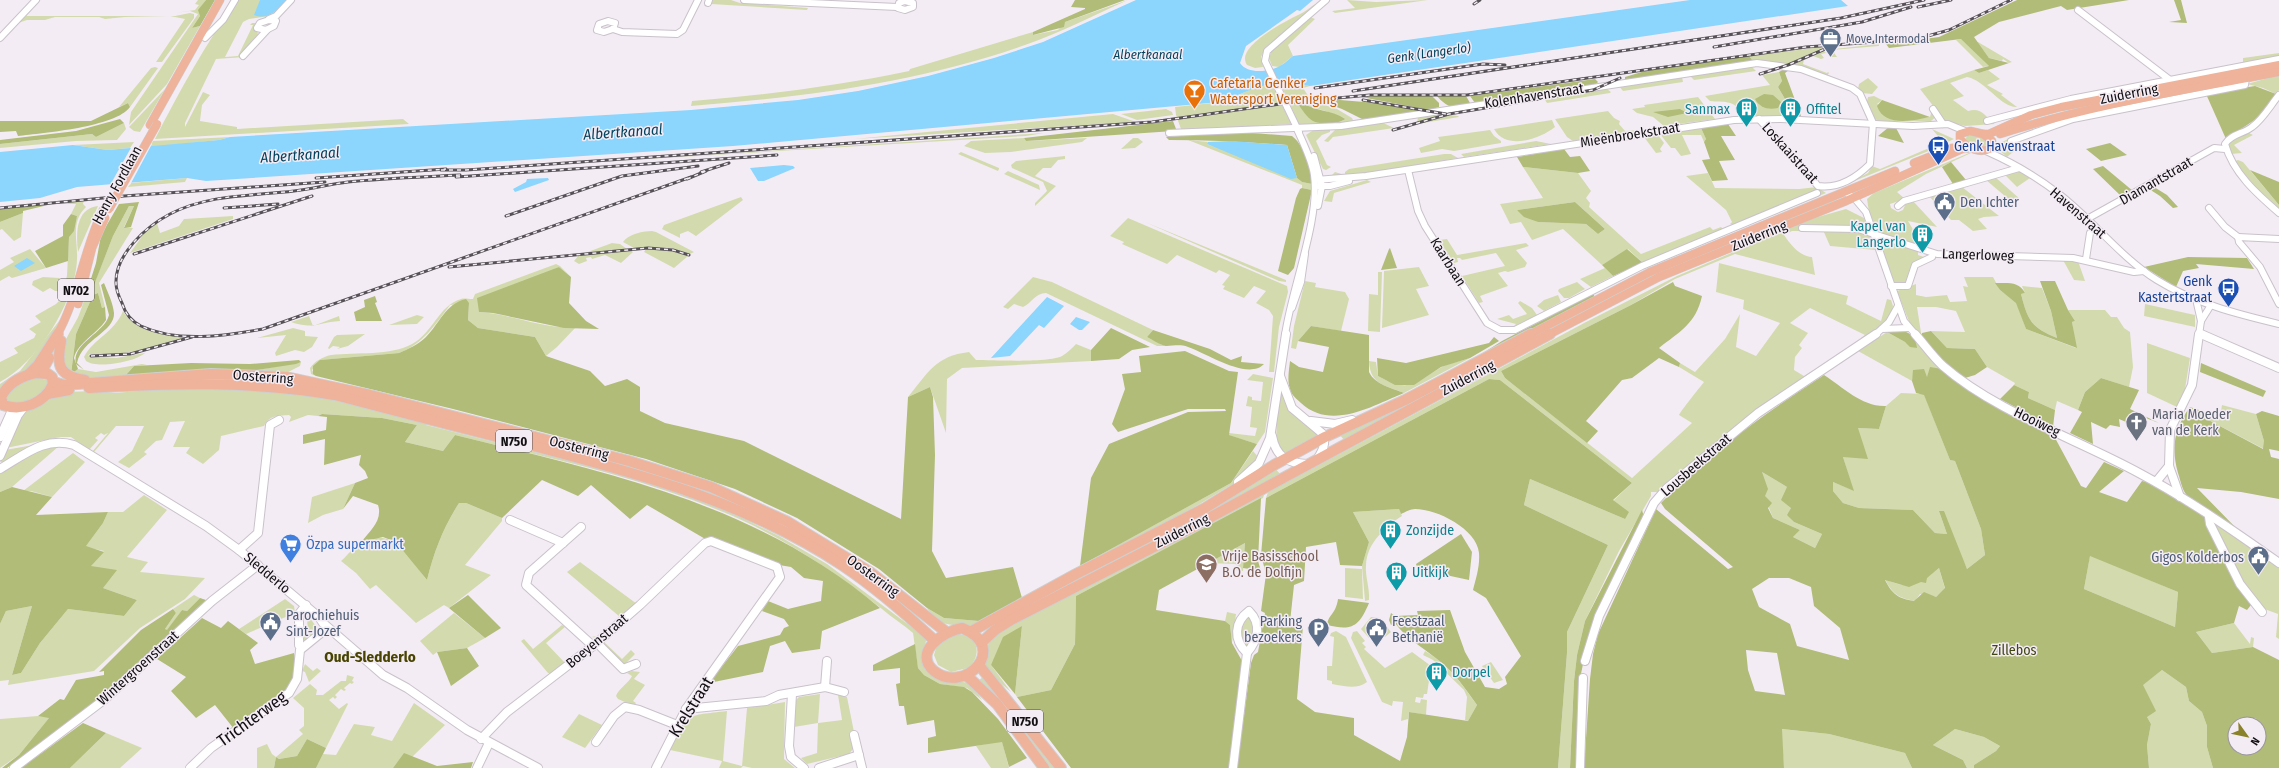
<svg xmlns="http://www.w3.org/2000/svg" width="2279" height="768" viewBox="0 0 2279 768" font-family="'Fira Sans Condensed',sans-serif">
  <style>
    .green { fill: #d3dbae; fill-rule: evenodd }
    .forest { fill: #b1bc78; fill-rule: evenodd }
    .water { fill: #8cd5fc }
    .pier { fill: #f4ecf5 }
    .lines { fill: none; stroke-linecap: round; stroke-linejoin: round }
    .minor-far1-casing { stroke: #c9c2ca; stroke-width: 8 }
    .minor-casing { stroke: #c9c2ca; stroke-width: 10 }
    .major-far1-casing { stroke: #cfcfcf; stroke-width: 9 }
    .major-casing { stroke: #cfcfcf; stroke-width: 12 }
    .minor-far1 { stroke: #fff; stroke-width: 6 }
    .minor { stroke: #fff; stroke-width: 8 }
    .major-far1 { stroke: #efb29a; stroke-width: 8 }
    .major { stroke: #efb29a; stroke-width: 10 }
    .rail-casing { stroke: #555156; stroke-width: 3 }
    .rail { stroke: #f4ecf5; stroke-width: 1.5; stroke-dasharray: 4; stroke-linecap: butt }
    .minor-bridge-casing { stroke: #c9c2ca; stroke-width: 8; stroke-linecap: butt }
    .major-bridge-casing { stroke: #cfcfcf; stroke-width: 9; stroke-linecap: butt }
    .minor-bridge { stroke: #fff; stroke-width: 6 }
    .major-bridge { stroke: #efb29a; stroke-width: 8 }
    .labels { text-anchor: middle; dominant-baseline: central; stroke-width: 3; stroke-linejoin: round; paint-order: stroke }
    .far-service-label { font-size: 12px; fill: #4e5e75; stroke: #f4ecf5; text-anchor: start }
    .far-water-label { font-size: 13px; font-style: italic; fill: #04435d; stroke: #f4ecf5 }
    .shield { fill: #f4ecf5; stroke: #555155; stroke-width: 1 }
    .shield-label { font-size: 13px; font-weight: bold; fill: #110f11 }
    .food-label { font-size: 14px; fill: #c56008; stroke: #f4ecf5; text-anchor: start }
    .street-label { font-size: 14px; fill: #110f11; stroke: #f4ecf5 }
    .culture-label { font-size: 14px; fill: #0d838f; stroke: #f4ecf5; text-anchor: start }
    .transit-label { font-size: 14px; fill: #164399; stroke: #f4ecf5; text-anchor: start }
    .service-label { font-size: 14px; fill: #4e5e75; stroke: #f4ecf5; text-anchor: start }
    .worship-label { font-size: 14px; fill: #5b616d; stroke: #f4ecf5; text-anchor: start }
    .shop-label { font-size: 14px; fill: #366cbe; stroke: #f4ecf5; text-anchor: start }
    .education-label { font-size: 14px; fill: #785e54; stroke: #f4ecf5; text-anchor: start }
    .park-label { font-size: 14px; fill: #414714; stroke: #f4ecf5 }
    .water-label { font-size: 15px; font-style: italic; fill: #04435d; stroke: #f4ecf5 }
    .neighbourhood-label { font-size: 15px; font-weight: bold; fill: #484300; stroke: #f4ecf5 }
    .near-street-label { font-size: 17px; fill: #110f11; stroke: #f4ecf5 }
  </style>
  <rect width="100%" height="100%" fill="#f4ecf5"/>
  <g class="green">
    <path d="M198,0H206L199,10L200,16L192,28L200,26L167,84L129,125L131,112L198,14L190,11L175,13L195,10L199,5L195,4Z"/>
    <path d="M237,0H290L276,15L249,19L243,22L225,57L238,56L253,25H250L252,23H256L258,35L240,56L245,57L216,59L185,123V127L203,92L210,95L202,105L200,121L237,127V129L403,119L409,124L155,139C180,90 205,45 237,0Z"/>
    <path d="M713,0H731L740,3L808,8L807,10L711,4Z"/>
    <path d="M1128,0C1094,15 1060,33 1025,45C918,83 804,97 691,106L692,101C765,95 837,86 909,71L910,69L1033,32V35L1058,30L1065,22Z"/>
    <path d="M1347,0L1376,2L1428,0L1335,13L1332,11L1355,8Z"/>
    <path d="M1318,3L1266,47L1261,57L1263,67L1255,68L1247,65C1234,46 1290,19 1302,13C1308,10 1312,5 1318,3Z"/>
    <path d="M190,13L194,14V18L162,62H156L185,19L170,16L125,17L105,19L99,17H55L45,20H27L18,23L26,16H175Z"/>
    <path d="M1310,17L1315,19L1288,45L1293,56L1279,67L1272,66L1269,58L1272,50Z"/>
    <path d="M1961,39L1965,41L1989,66L1983,67L1956,40Z"/>
    <path d="M1977,42H1978L2012,62L2009,63L2003,59L2002,61L1989,58Z"/>
    <path d="M1879,44V46L1832,50L1837,57H1831L1825,50Z"/>
    <path d="M1821,47L1822,49L1788,64L1753,61L1749,56Z"/>
    <path d="M1823,50L1826,53L1821,54L1824,58L1821,59L1813,56L1804,60L1803,64L1827,73L1828,72L1829,73L1827,76L1791,65Z"/>
    <path d="M2279,53V57L2238,63L2243,62V58Z"/>
    <path d="M1750,65L1756,71L1694,80L1688,74Z"/>
    <path d="M155,67L158,68L130,107L128,103L119,107L151,68Z"/>
    <path d="M1974,70L1979,73L1988,70L2000,79L1987,85L2003,94L2001,95L2017,107C2001,108 1985,80 1967,77L1950,83L1964,96L1953,100L1968,111C1982,107 1985,117 1995,124L1965,126L1945,121L1920,89Z"/>
    <path d="M1779,72L1782,81L1778,87L1792,111L1789,116H1744L1740,113L1742,112C1731,99 1725,103 1710,101L1705,96L1770,85L1762,75Z"/>
    <path d="M2279,75V90L2276,94L2263,88L2247,84Z"/>
    <path d="M1676,76L1682,77L1683,82L1623,91L1618,85Z"/>
    <path d="M1868,78L1878,87L1872,94L1862,93L1858,89L1859,84Z"/>
    <path d="M1286,82L1310,86L1303,88L1309,97L1289,101L1280,84Z"/>
    <path d="M1263,84L1272,85L1281,103L1277,104V105H1282L1291,124L1185,130L1181,129L1176,115L1175,107L1231,101L1236,96Z"/>
    <path d="M1604,87L1611,92L1610,93L1547,103L1545,100L1583,94Z"/>
    <path d="M165,89L140,132L134,131L129,127Z"/>
    <path d="M1874,96L1882,100L1877,104L1925,118L1930,117L1932,110L1937,116L1931,121H1878L1874,118L1867,101L1868,97Z"/>
    <path d="M1698,97L1715,119L1664,126L1653,117L1637,113L1632,109L1645,107L1644,105Z"/>
    <path d="M1312,101L1337,109L1352,118L1354,122L1329,125H1299L1290,104L1297,103C1315,125 1315,125 1343,121C1333,109 1315,111 1302,103Z"/>
    <path d="M1166,109L1172,112L1173,115L1137,120L1121,114Z"/>
    <path d="M1608,111L1614,118L1620,121L1619,124L1625,131L1640,130L1573,141L1567,137L1555,119Z"/>
    <path d="M1434,113L1458,116L1459,117L1417,124L1418,116Z"/>
    <path d="M1113,114L1136,122L854,139Z"/>
    <path d="M1552,120L1555,127C1540,139 1506,151 1494,129Z"/>
    <path d="M1379,121L1394,128L1333,137L1328,142L1324,141L1337,128Z"/>
    <path d="M124,123L126,129L117,140L76,141L0,148V144L92,134L96,137Z"/>
    <path d="M1330,128V132L1322,135L1316,141L1327,165L1331,167L1326,170L1323,169L1306,135L1312,131Z"/>
    <path d="M1701,128L1706,139L1704,142L1701,135H1682L1691,154L1681,156L1675,148H1671L1660,134Z"/>
    <path d="M1932,129L1954,139L1931,150L1847,184L1868,173L1872,166L1880,169L1943,142Z"/>
    <path d="M1490,130L1494,136L1501,141V143L1454,151L1442,149L1421,153L1419,148L1440,141L1438,137Z"/>
    <path d="M2247,132L2253,135L2234,145L2242,153L2231,154L2227,145L2229,142Z"/>
    <path d="M1044,133L1026,136L598,162Z"/>
    <path d="M1968,134L1979,135L1989,143L1988,145L1976,148L1965,140Z"/>
    <path d="M1658,135L1664,143L1660,149L1662,152L1656,153L1644,137Z"/>
    <path d="M230,137L219,140L150,147L153,141Z"/>
    <path d="M1024,138L1026,141L1087,138L1082,142L1011,152L985,153L964,146L971,141Z"/>
    <path d="M1133,138H1138L1143,142L1135,148L1121,149Z"/>
    <path d="M2008,139L2015,142L2019,147L2007,157L2000,151L1998,144Z"/>
    <path d="M1188,140L1208,142L1207,144L1297,178L1302,182L1312,184V190L1302,188V185Z"/>
    <path d="M1536,141L1551,144L1464,157L1461,154Z"/>
    <path d="M134,142L130,148L108,150L73,145Z"/>
    <path d="M961,152L999,168V169L998,171L958,154Z"/>
    <path d="M1969,153H1971L1926,174L1897,192L1905,199L1890,204L1891,208L1898,212L1903,210L1906,203L1913,201L1937,227L1908,221L1924,248L1879,234L1869,212L1867,199L1874,193Z"/>
    <path d="M1444,154H1451L1458,158L1349,176L1332,175L1335,172L1345,175V172L1349,169Z"/>
    <path d="M1065,156V159L1058,160L1051,168H1043L1035,176L1056,186L1035,206V203L1047,191L1043,182L1012,168L1011,165L1016,161Z"/>
    <path d="M2238,160L2243,162L2279,205V209L2253,186L2235,161Z"/>
    <path d="M1523,167L1578,173L1591,191L1586,198L1590,203L1589,207L1641,254L1710,227L1713,230L1721,227L1723,229L1643,263L1628,249L1602,265L1563,229L1532,240L1521,222L1510,224L1500,204L1543,198ZM1575,202L1605,229L1598,234L1586,224L1538,222L1517,210Z"/>
    <path d="M1008,171L1039,185L1040,190L1004,174Z"/>
    <path d="M2019,171L2030,178L2017,187L2004,174Z"/>
    <path d="M1708,173L1715,188L1799,189L1817,187L1826,193L1774,215H1771L1819,195L1735,225L1730,224L1732,222L1726,210L1686,176Z"/>
    <path d="M1995,177L2020,199L2012,202L1986,180Z"/>
    <path d="M187,178L185,182L128,187L131,183Z"/>
    <path d="M1367,180L1371,182L1334,193L1332,202L1324,201L1330,191Z"/>
    <path d="M1962,187L1999,216L1984,217L1978,219L1987,229L1973,231L1959,220H1951L1929,196Z"/>
    <path d="M741,197L743,200L696,236L688,231L680,234V238L662,229L664,225Z"/>
    <path d="M1832,198L1838,202L1692,261L1345,441L1338,433L1654,273Z"/>
    <path d="M84,200L83,204L86,207C70,222 78,241 77,259C76,301 37,363 0,382V362L18,353L14,348L34,338L36,334L29,329L41,322L35,316L56,304L63,297L67,275L69,236L77,216L71,214L76,204H46Z"/>
    <path d="M98,206L78,252C76,234 75,209 98,206Z"/>
    <path d="M129,206H134L124,227L133,228L99,283L105,307L102,308L98,293L93,295L76,334L71,373L78,369L96,372L142,364L147,365L134,366L126,375H119L118,378C106,378 92,380 80,377C41,369 70,335 79,315C83,305 85,295 89,285L94,284L113,236Z"/>
    <path d="M1846,209L1864,218L1868,227L1858,226H1816L1809,224L1798,227L1802,231H1792L1784,235C1791,245 1799,256 1812,257L1815,275L1735,254L1675,279L1631,305L1501,371L1505,378L1632,478L1692,423L1679,415C1680,412 1700,387 1704,382L1679,367L1680,363L1695,372L1725,339L1740,314L1736,347L1756,356L1780,323L1743,309L1744,300L1716,292L1719,263L1848,296L1846,304L1881,321L1887,299L1891,300L1893,306C1891,322 1876,331 1865,339L1861,338L1865,335L1810,308L1790,323L1808,333L1799,345L1802,348L1795,357L1794,370L1804,376L1812,371L1814,372L1751,414L1659,492H1651V496L1619,551L1585,621L1577,655L1574,681L1570,768H1558L1567,653V632L1608,545L1524,505L1530,479L1625,519L1613,501L1632,483L1500,380L1489,379L1266,498L1268,492L1308,471L1586,322L1677,276L1814,218Z"/>
    <path d="M23,213L21,237L14,241L2,229L0,230V222Z"/>
    <path d="M233,216V219L130,253L143,235L157,223L160,233L179,226L184,219Z"/>
    <path d="M1128,218L1287,286L1288,292L1279,327L1274,372H1269L1273,316L1269,310L1256,303L1266,291L1254,286L1244,298L1223,289L1225,286L1222,285L1230,275L1219,270L1216,273L1177,255L1167,264L1122,244L1124,242L1110,236Z"/>
    <path d="M1145,222L1286,280V282L1279,281Z"/>
    <path d="M1850,229L1871,235L1876,250L1830,246L1823,230Z"/>
    <path d="M652,231L656,232L694,252L690,254L671,248H634L623,242C628,234 644,231 652,231Z"/>
    <path d="M1447,239L1457,255L1526,243L1529,246L1516,250L1527,263L1525,267L1508,272L1505,271L1498,273L1508,286L1480,296L1483,302L1479,303L1462,276L1505,266L1496,253L1462,260L1460,258H1457L1458,262L1454,263L1439,240Z"/>
    <path d="M1881,239L1918,251V255L1927,258L1921,260L1908,285L1897,284L1894,282L1880,242Z"/>
    <path d="M612,243L620,244L627,249L585,253Z"/>
    <path d="M30,249L46,268L12,278L9,276L0,281V270L14,262L10,258Z"/>
    <path d="M646,249L672,251L688,256L674,268L644,252Z"/>
    <path d="M630,250L633,252L621,263L605,255L592,259L591,257L586,258L587,261L579,264L574,261L579,255Z"/>
    <path d="M2063,260L2078,261L2085,281L2074,280Z"/>
    <path d="M556,264L560,266L571,277L559,267L479,312C512,314 544,330 576,327L557,347L546,356L535,337L478,328L468,320L469,303L450,305C435,325 423,344 399,353L321,360L312,370L316,376L311,374L310,368C315,361 322,357 331,355C355,352 391,356 412,344C433,333 438,306 461,299C464,298 468,299 473,299L475,294Z"/>
    <path d="M1419,267L1429,286L1416,289L1429,315L1382,328L1384,271Z"/>
    <path d="M1605,268L1613,276L1591,287L1580,279Z"/>
    <path d="M1378,272H1382L1380,332L1368,331L1369,294L1378,295Z"/>
    <path d="M43,277L60,278L59,291H55L50,288L43,292L32,285L33,281Z"/>
    <path d="M1033,277L1052,282L1153,330L1147,337L1165,346H1157L1046,293C1035,293 1032,303 1023,307L1014,304L1008,309L1003,307Z"/>
    <path d="M1964,277H1993L2000,290L2017,303L2026,329L2076,348L2072,322L2075,321L2068,310H2105L2111,317H2117L2124,328L2130,332L2133,367L2129,387L2101,378L2085,392L2078,410L2057,401L2055,410L2028,398L2029,392L2014,385L2015,383L1987,367L1975,349L1947,348L1931,331L1965,332L1956,311L1936,307H1917L1922,339L1910,324L1897,291L1916,284V295L1926,297L1947,295L1950,302L1967,301L1963,286L1968,287Z"/>
    <path d="M1305,281L1316,283L1315,287L1345,292L1349,299L1341,331L1311,326L1298,341L1296,349L1291,348L1294,326Z"/>
    <path d="M1577,282L1585,289L1569,298H1564L1558,291L1559,289Z"/>
    <path d="M2022,286L2042,288L2051,311L2057,338C2031,327 2028,321 2021,294L2025,293Z"/>
    <path d="M1558,295L1561,302L1544,311L1537,306L1544,300Z"/>
    <path d="M1520,301L1532,308L1537,315L1513,327L1516,324L1497,319L1509,315L1513,319L1527,314L1518,303Z"/>
    <path d="M2145,304L2195,315V327L2144,316Z"/>
    <path d="M123,311C136,334 168,336 193,336C153,346 134,356 90,354L88,356L116,358L145,353C135,362 97,369 86,361L84,357C94,338 114,333 123,311Z"/>
    <path d="M417,315L424,317L417,324L389,325Z"/>
    <path d="M63,316L56,333L33,368L0,389V384L20,371Z"/>
    <path d="M309,316L313,326L339,316L340,321C319,322 315,330 291,322Z"/>
    <path d="M293,328L305,331V336L318,337L312,347L304,352L295,350L276,356L275,353L286,335L257,338Z"/>
    <path d="M1887,332L1916,348V342L1942,369L1927,377L1914,370L1912,381L1858,351Z"/>
    <path d="M365,334L348,346L337,349L340,347L333,346L329,349L328,348L334,337L337,335Z"/>
    <path d="M2147,343L2190,358L2185,389L2177,407L2147,393Z"/>
    <path d="M1076,344L1091,350V361L962,368L947,379L946,433L930,387L908,397C928,373 935,356 969,352L976,360C993,360 1049,363 1062,356C1067,353 1072,348 1076,344Z"/>
    <path d="M1470,358L1404,393C1385,385 1370,385 1369,361L1376,362L1378,376C1409,393 1414,384 1440,368C1448,363 1461,361 1470,358Z"/>
    <path d="M301,362L300,366L288,372L257,370Z"/>
    <path d="M1253,374L1273,378L1265,432L1257,444L1228,435L1229,433L1255,436L1257,428L1250,427L1252,407L1246,406L1248,396L1252,397V400L1261,401L1263,382L1247,380Z"/>
    <path d="M30,377L47,380V385C37,400 25,404 8,402L6,400L7,392Z"/>
    <path d="M196,386L302,393L426,422V425L603,469L679,493L726,510L779,536L827,564L925,637L926,641L923,654L932,675C947,686 962,678 971,685C976,689 978,695 982,700L967,688L940,684L924,675L918,668L913,633C903,624 892,618 882,609C834,571 780,535 723,512C637,476 545,457 455,435L443,451L405,442L417,425L382,418L322,414L318,416L308,415L289,422L291,417L289,415C277,416 270,415 264,426L221,436L219,450L203,464L186,453L190,447H173L185,421L170,422L162,440L156,441L144,452L147,454L129,468L118,462L132,451L144,426H116L94,452H92L108,433L104,435L101,433L95,438L98,440L89,450L71,437H60L6,448L21,414L64,392L96,391L115,393Z"/>
    <path d="M1281,390L1286,404L1293,414L1322,437L1284,457L1276,442L1278,395Z"/>
    <path d="M1901,393L1924,394L1950,460L1955,461L1981,529L1985,555L1967,569L1939,511L1947,534L1935,533L1913,510L1859,508L1843,503L1833,491V482L1853,490L1843,457L1858,428L1879,429L1886,406Z"/>
    <path d="M2222,405L2256,414L2264,441V449L2201,416L2202,411L2220,417Z"/>
    <path d="M39,444L5,463L0,462L5,450Z"/>
    <path d="M51,446H59L12,487L0,492V473L37,451Z"/>
    <path d="M1253,451L1260,459L1241,479L1198,505L975,627C954,624 940,629 927,608L944,618L979,621L1231,483Z"/>
    <path d="M73,453L85,462L52,497L31,491H23Z"/>
    <path d="M1274,467L1281,475L1025,611V603Z"/>
    <path d="M1762,472L1787,487L1791,508L1788,515L1794,522L1822,534L1815,548L1793,537L1800,530L1773,518L1764,496Z"/>
    <path d="M1284,479L1265,492L1263,498L1076,596L1075,644L1051,690L1017,697L1015,694L1022,626L991,665L1011,692L997,680L985,666L989,639L1018,620L1039,611Z"/>
    <path d="M355,483L343,509L323,515L308,523L312,497Z"/>
    <path d="M144,495L167,510L127,557L148,562L140,572L205,578L185,599L140,628L94,671L8,685L9,680L0,681V624L6,611L32,606L12,675L21,673L40,643L68,609L124,616L137,600L103,588L90,566L104,551L85,547L103,523L108,512H123Z"/>
    <path d="M459,503H466L502,518V521L465,565L491,575L449,608L444,605L416,623L376,585L370,589L356,573L341,561C347,556 354,546 362,542C395,526 409,558 427,580C434,552 443,528 459,503Z"/>
    <path d="M1399,509L1402,516C1385,527 1367,543 1366,565C1365,577 1370,588 1369,600L1365,601L1362,566L1369,542L1353,512Z"/>
    <path d="M2213,522L2279,565V639L2276,637L2278,614L2259,607L2251,598Z"/>
    <path d="M1245,543L1243,571L1235,570L1237,565L1235,564L1208,563Z"/>
    <path d="M2090,555L2178,592L2175,627L2084,589Z"/>
    <path d="M580,562L637,604L598,638L591,637L598,636L620,617L567,572Z"/>
    <path d="M1345,568L1362,569L1363,599L1345,597Z"/>
    <path d="M1939,568L1945,589L1936,597L1920,594L1915,601C1899,598 1892,594 1885,579C1910,591 1919,584 1939,568Z"/>
    <path d="M194,595L200,598L187,611L182,610L167,631L165,629L176,613L173,609Z"/>
    <path d="M285,599L294,606L295,613L246,634L239,629Z"/>
    <path d="M302,612L310,618L318,629L299,646L302,632L308,633L307,619L302,616Z"/>
    <path d="M1227,612L1236,614L1232,643L1230,625L1225,621Z"/>
    <path d="M454,613L485,638L467,648L437,652L433,655L420,641Z"/>
    <path d="M1249,615L1254,622L1251,642L1245,647L1240,640L1243,620Z"/>
    <path d="M1371,617L1380,618L1391,632L1385,637L1380,632L1369,638L1361,629Z"/>
    <path d="M2234,623L2250,644L2251,637L2254,638L2253,647L2212,653L2196,632Z"/>
    <path d="M562,625L565,627L546,643L566,664L553,674L548,673L521,641L524,639L533,649Z"/>
    <path d="M616,629L618,630L604,642L622,659L631,650L635,654L625,664H621L602,644Z"/>
    <path d="M1336,631L1346,637L1367,682C1357,690 1344,686 1332,684V681L1327,680V666H1332L1334,637L1330,636L1331,633Z"/>
    <path d="M1357,631L1365,641L1362,643L1366,647L1364,649L1385,668L1412,652L1442,674V677L1430,674L1427,694H1424L1423,698L1416,697L1415,702L1420,703L1421,699L1427,700L1426,715L1409,712L1408,719L1401,721L1403,702L1393,701L1392,706L1382,702L1351,638L1353,632Z"/>
    <path d="M955,634C977,633 984,654 968,668L951,672L938,665L934,655L937,645Z"/>
    <path d="M1425,651C1449,665 1461,683 1477,705L1468,721L1465,720L1467,697L1464,690L1433,660L1423,655Z"/>
    <path d="M1491,662L1503,680L1494,683L1482,666Z"/>
    <path d="M305,664L313,671L317,668L321,671L309,682L305,672L302,671Z"/>
    <path d="M2162,670L2186,687L2189,701L2202,712L2207,726V747L2213,768H2149L2147,745L2151,724L2147,717L2142,685Z"/>
    <path d="M632,671L640,672L634,679L645,685L633,701L636,703L634,706L618,699L616,696C618,689 629,683 632,676L627,673Z"/>
    <path d="M347,675L354,677L352,681L354,682L352,684L350,683L344,688L346,690L344,691L341,689L335,695L337,697L335,699L333,697L329,700L339,709L347,703L348,704L326,748L307,739L297,756L279,759L276,757L274,768H257V748L267,744L272,754L276,757L303,734L299,730L304,726V708L293,698L310,684L317,690L316,695H323L341,681H346Z"/>
    <path d="M983,677L1056,768H1048L1012,720L979,680Z"/>
    <path d="M820,694L818,723L842,720L838,695L847,697L854,732L849,734L853,749L849,754L807,764L801,758L817,753L818,723L794,727L796,700L799,697Z"/>
    <path d="M785,702L784,759L795,768H752L743,766L741,768H719L722,761L670,750C689,712 685,716 727,711L723,761L742,766L747,708Z"/>
    <path d="M414,703L445,725L412,757L404,754L393,768H316L323,754L336,755L354,724L375,727L371,735L392,741Z"/>
    <path d="M579,714L602,725L585,748L562,737Z"/>
    <path d="M38,716L50,717L19,755L0,768V719Z"/>
    <path d="M1781,729L1829,734L1905,753L1912,768H1784Z"/>
    <path d="M1955,729L1984,737L2000,746L1996,751L1974,765V768H1967L1963,760L1933,745Z"/>
    <path d="M106,733L142,748L120,768H70Z"/>
    <path d="M1002,741L1009,768H991L976,746Z"/>
  </g>
  <g class="forest">
    <path d="M206,0H215L200,26L192,28L200,16L198,10Z"/>
    <path d="M1075,0H1125L1065,22L1064,27L1033,35V32L1085,9V8L1071,7Z"/>
    <path d="M2017,0H2129L2067,10L2061,6L1999,22L1974,37L1989,58L2009,63L1979,73L1974,70L1989,66L1961,39L1889,48L1886,44L1939,37Z"/>
    <path d="M2174,0H2181L2187,23L2169,22L2181,20Z"/>
    <path d="M1749,56L1753,61L1625,80V77L1645,71Z"/>
    <path d="M1786,68H1792L1785,73L1801,116H1789L1792,111L1778,87L1782,81L1779,72Z"/>
    <path d="M1595,79L1598,82L1595,85L1475,103L1470,96Z"/>
    <path d="M2255,86L2276,94L2259,117L2226,139L2206,94Z"/>
    <path d="M1764,94L1773,95L1781,102L1778,108C1768,110 1760,108 1755,99Z"/>
    <path d="M1390,95H1431L1439,103V107L1429,110L1361,97Z"/>
    <path d="M1436,95L1466,96L1470,103C1456,112 1445,106 1436,95Z"/>
    <path d="M1340,100L1389,104L1423,111L1364,120L1342,109L1320,101Z"/>
    <path d="M1882,100L1930,117C1912,121 1884,127 1877,106Z"/>
    <path d="M128,103L130,107C116,127 43,133 18,136L16,131L0,132V121H91Z"/>
    <path d="M1297,103H1302C1315,111 1332,110 1345,119C1339,124 1319,125 1313,121C1307,118 1302,109 1297,103Z"/>
    <path d="M1680,109L1687,113L1668,117L1653,112Z"/>
    <path d="M120,119L124,123L96,137L92,134L0,144V140L76,131Z"/>
    <path d="M1173,121L1176,129L1174,131L1026,141L1024,138Z"/>
    <path d="M1728,124L1736,136H1721L1735,160L1719,161L1728,180L1712,181L1702,160L1710,159L1704,142L1706,139L1701,128Z"/>
    <path d="M1889,127L1896,128L1904,143L1878,136Z"/>
    <path d="M1239,132L1292,136C1306,147 1310,168 1312,184L1302,182L1297,178L1287,145C1247,142 1209,140 1169,140L1166,137Z"/>
    <path d="M2110,143L2127,155L2101,161L2086,149Z"/>
    <path d="M1564,149L1570,157L1580,156L1590,171L1578,173L1523,167L1517,157Z"/>
    <path d="M1951,162L1966,180L1953,184L1942,167Z"/>
    <path d="M2103,166L2133,191L2122,197L2093,169Z"/>
    <path d="M2250,170L2279,182V205Z"/>
    <path d="M2154,187L2167,195L2178,207L2173,208L2160,196L2149,189Z"/>
    <path d="M1302,188L1312,190L1294,268L1288,275L1278,271L1296,198L1300,189Z"/>
    <path d="M139,202L131,227L124,228L134,206H129L113,236L94,285H89L96,263L101,235L119,204Z"/>
    <path d="M1575,202L1605,229L1598,234L1586,224L1538,222L1524,217L1517,210Z"/>
    <path d="M46,204L48,205L23,211V213L0,222V209Z"/>
    <path d="M71,214L77,216L74,231L69,237L68,261L46,268L35,251L63,236V225Z"/>
    <path d="M1390,248L1397,268L1381,270L1389,249Z"/>
    <path d="M1627,249L1643,263L1613,276L1602,265Z"/>
    <path d="M2188,257L2247,258L2254,269L2196,264L2199,268L2183,271L2176,287L2144,267Z"/>
    <path d="M559,267L571,277L569,303L586,321L599,329L564,328L493,313L479,312L477,298Z"/>
    <path d="M2040,281H2055L2068,310L2075,321L2072,322L2077,348L2026,329L2016,303L2000,290L1995,283C2008,283 2019,281 2025,293L2021,294C2028,321 2031,327 2057,338L2051,311Z"/>
    <path d="M1673,282L1675,286L1702,296C1696,324 1679,332 1659,348L1680,363L1679,367L1659,358L1632,378L1622,380L1586,421L1598,431L1587,443L1505,378L1501,371L1631,305Z"/>
    <path d="M104,283C108,293 113,303 114,313C115,332 82,339 77,363L84,370L76,364C71,343 105,333 109,315L101,285Z"/>
    <path d="M98,293L102,308L105,307L106,320C97,334 78,342 74,358L78,369L71,374L76,334L93,295Z"/>
    <path d="M1593,294L1595,297L1455,371L1502,341Z"/>
    <path d="M375,296L377,302L375,303L382,321H356L354,312L365,307L364,300Z"/>
    <path d="M466,299L469,303L468,320L478,328L535,337L546,356L590,371L605,386L627,379L640,387V411L665,423L744,441L901,519L908,397L930,387L933,397L935,455L932,551L946,578L1013,567L1022,598L979,621L944,618L927,608L879,569L797,518L735,489L646,459L453,409L316,376L313,374V366L320,360L399,353C408,349 418,345 426,337C440,323 445,304 466,299Z"/>
    <path d="M1311,326L1369,335V372C1375,385 1392,388 1404,393C1372,406 1331,431 1301,403C1297,399 1291,395 1290,389C1287,381 1289,370 1290,361L1299,367L1323,372L1329,347L1298,341Z"/>
    <path d="M1111,328L1150,347L1132,350L1119,359L1091,361V350Z"/>
    <path d="M1896,329C1907,331 1916,335 1917,348L1910,347L1905,342L1887,332Z"/>
    <path d="M1153,330L1210,349L1231,360L1242,356L1241,362L1264,364C1248,381 1206,353 1188,347C1180,344 1174,346 1166,346C1160,345 1153,340 1147,337Z"/>
    <path d="M1931,331L1947,348L1975,349L1987,367L1975,375L1965,378L1938,357L1922,339V333Z"/>
    <path d="M1494,337L1499,341L1470,358L1441,367L1414,385H1395L1378,376L1377,358L1406,363L1489,343Z"/>
    <path d="M1185,351L1229,371L1238,372L1229,435L1257,444L1231,483L1080,566L1091,478L1109,444L1188,412L1226,411L1225,409H1188L1118,432L1112,424L1125,389L1122,374L1141,372L1139,356Z"/>
    <path d="M299,360L301,362L296,364L257,370H196L126,375L134,366L191,363L250,364Z"/>
    <path d="M2201,363L2266,391L2263,397L2200,372Z"/>
    <path d="M1930,367L1942,369L1975,394L2054,436L2081,486L2086,488L2104,462L2124,471L2099,492L2127,502L2142,481L2147,482L2203,515L2251,605L2247,610L2239,606L2234,623L2196,632L2212,653L2253,647L2279,660V768H2213L2207,747V726L2202,712L2189,701L2186,687L2162,670L2143,685L2156,711L2147,717L2151,724L2147,745L2149,768H1974V765L1996,751L2000,746L1984,737L1955,729L1933,745L1963,760L1967,768H1912L1905,753L1829,734L1782,729L1784,768H1584L1590,679L1593,654L1598,634L1656,509L1728,569L1733,567L1665,509L1661,503C1709,452 1766,413 1824,375C1843,387 1862,407 1886,406L1879,429L1858,428L1868,459L1843,457L1854,491L1833,482V491L1843,503L1859,508L1913,510L1935,533L1947,534L1939,511H1944L1967,569L1985,555L1981,529L1955,461L1950,460L1924,395L1916,393L1912,381L1913,370L1924,369L1927,377ZM1762,472L1787,487L1781,500L1791,508L1787,515L1794,522L1822,534L1815,548L1793,537L1800,530L1773,518L1768,508L1772,503L1765,496L1768,489ZM2090,556L2178,592L2175,627L2084,589ZM1939,568L1945,588L1936,597L1924,592L1914,601C1899,599 1892,594 1885,580L1909,587L1921,582L1926,583L1927,578ZM1769,578H1789L1811,587L1814,606L1840,628L1849,660L1797,646L1790,624L1759,607L1752,589ZM1746,650L1777,653L1785,695L1755,691L1748,670ZM2235,724H2259V748H2235Z"/>
    <path d="M2101,378L2139,390L2130,409L2159,423L2143,417L2138,427L2119,419L2120,427L2110,425L2106,429L2091,422L2093,444L2070,433L2082,412L2078,410L2085,392Z"/>
    <path d="M1489,379L1500,380L1632,483L1613,500L1629,512L1625,519L1530,479L1524,505L1608,545L1567,632V653L1558,768H1237L1251,663L1254,655L1258,652L1265,613L1261,611L1266,574L1261,555L1266,498ZM1399,509L1401,514C1405,512 1411,509 1415,509C1437,509 1477,529 1479,553C1480,566 1476,578 1473,590L1486,598L1521,656L1505,677L1507,684L1499,689L1485,687L1465,652L1450,610L1417,611L1418,615L1395,616L1391,613L1389,620L1391,625L1395,623C1407,639 1422,647 1437,659C1454,672 1465,688 1477,705L1468,721L1409,712L1407,737L1400,761L1354,735V718L1315,712L1297,699L1303,626L1290,622L1294,585L1304,581L1306,547L1336,542L1340,565L1362,566L1369,542L1353,512Z"/>
    <path d="M2014,385L2029,392L2028,398L2055,410L2053,427L2000,399Z"/>
    <path d="M2190,407L2202,411L2201,416L2263,449L2264,441L2256,414L2262,411L2279,416V451L2269,449L2271,457L2279,459V499L2241,492L2197,488L2238,530C2222,520 2202,511 2189,498C2182,491 2181,482 2178,473C2171,448 2174,428 2190,407Z"/>
    <path d="M322,414L382,418L417,425L405,442L443,451L455,435C607,473 757,503 880,608L822,631L820,649L792,653L785,641L770,646L763,672L709,683L738,646L780,635L784,628L789,626L784,619L762,611L768,601L788,609L821,601L823,581L804,578L791,567L779,565L707,540L647,505L630,519L591,485L578,496L542,480L502,518L466,503H459C443,528 434,552 427,580L396,542L383,537L361,542C370,531 383,520 378,505L353,496L343,509L355,483L368,478L365,471L359,465L361,455L324,465L325,439L303,444V435L326,430L327,417L318,416Z"/>
    <path d="M12,487L52,497L36,515L108,512L103,523L86,546L104,552L91,566L117,570L103,588L137,600L124,616L68,609L40,643L21,673L12,675L32,606L6,611L0,624V492Z"/>
    <path d="M1261,498L1258,561L1261,571L1243,568L1245,543L1159,590L1156,610L1225,621L1230,625L1232,643L1242,661L1229,768H1071L1017,697L1051,690L1075,644L1076,596Z"/>
    <path d="M1642,510L1644,517L1590,631L1578,688L1577,768H1570L1574,681L1577,655L1585,621Z"/>
    <path d="M1461,534L1472,552L1469,580L1418,569L1416,564Z"/>
    <path d="M468,595L501,628L485,638L449,608Z"/>
    <path d="M200,598L206,600L99,699L7,768H2L19,755L49,718L38,716L60,699L64,700L76,680L104,675V671L99,672L141,630L173,609L176,613L165,629L167,630L182,610L187,611Z"/>
    <path d="M1338,599L1369,603C1359,627 1352,631 1327,625C1328,615 1336,614 1338,599Z"/>
    <path d="M202,618L221,628L228,621L258,643L250,650L255,664L294,653C303,693 262,709 234,729L215,705L196,718L171,691L186,677L157,659Z"/>
    <path d="M1022,626L1015,694L991,665L1003,637Z"/>
    <path d="M915,644L918,668L924,675L940,684L964,687L972,692L998,719L1027,758L1009,767L1002,742L928,753V738L936,736L934,720L907,725L904,706H899L896,684L900,683V668L873,671V665Z"/>
    <path d="M467,648L479,666L451,686L437,652Z"/>
    <path d="M83,723L106,733L70,768H21Z"/>
    <path d="M307,739L326,748L316,768H274L276,757L279,759L297,756Z"/>
    <path d="M404,753L437,766L473,762L471,768H393Z"/>
  </g>
  <g class="water">
    <path d="M260,0H287C278,9 268,21 254,15Z"/>
    <path d="M1136,0H1313L1300,11L1297,10L1246,46L1240,63C1247,74 1267,72 1278,67C1283,65 1289,59 1293,56L1690,0H1841L1848,6L1310,86C1277,80 1266,83 1236,96V99L1231,101L733,146L206,181L187,178L77,187L40,198L0,202V152L73,145L108,150L219,140L230,137L691,110L798,100L858,91L928,76L994,58L1043,42Z"/>
    <path d="M1231,141L1287,145L1297,178L1291,179L1207,144L1208,142Z"/>
    <path d="M784,165L793,166L795,168L764,181H758L750,168Z"/>
    <path d="M548,178L549,180L515,192L513,189L526,182L527,179Z"/>
    <path d="M27,258L35,263L21,271L14,266Z"/>
    <path d="M1047,297L1064,306L1044,328L1039,325L1010,356L991,358Z"/>
    <path d="M1076,317L1090,322L1082,330H1079L1070,324Z"/>
  </g>
  <path class="pier" d="M152,144L130,185L109,187L132,146Z"/>
  <g class="lines">
    <defs>
      <g id="minor-far1">
        <path d="M744,0L897,7"/>
        <path d="M905,1L913,3V7L905,10L898,8L899,3Z"/>
        <path d="M708,3L709,0"/>
        <path d="M2078,10L2170,80"/>
        <path d="M269,19L276,16L291,0"/>
        <path d="M269,20L276,21L274,26L266,30L257,28L260,23Z"/>
        <path d="M608,21L615,23L613,29L604,32L597,30L599,24Z"/>
        <path d="M613,29L622,32L677,34L683,30L698,0"/>
        <path d="M0,38L36,0"/>
        <path d="M205,38L223,20L235,0"/>
        <path d="M243,56L267,30"/>
        <path d="M2279,95C2270,106 2263,119 2252,127C2243,134 2231,134 2225,144C2233,173 2257,194 2279,213"/>
        <path d="M1284,101L1265,61L1267,51L1326,0"/>
        <path d="M1287,107L1299,132"/>
        <path d="M1933,109L1943,124"/>
        <path d="M1987,121L2071,99L2279,59"/>
        <path d="M1169,133L1341,126L1757,63L1801,69L1852,88L1860,94L1873,123L1870,164C1856,178 1839,189 1818,186L1759,119"/>
        <path d="M2011,141L2073,119L2245,85L2246,78"/>
        <path d="M1986,151C2011,162 2037,177 2059,194C2093,220 2120,257 2157,280C2194,303 2237,314 2279,324"/>
        <path d="M1314,156L1322,186L1318,206"/>
        <path d="M1408,170L1418,211L1425,226L1487,323L1500,330H1515L1642,266L1817,193"/>
        <path d="M1316,180L1366,176L1734,120L1781,119L1913,126L1948,124L1965,131"/>
        <path d="M1318,186H1330L1349,181"/>
        <path d="M1845,192L1855,199L1866,212L1904,321L1916,335"/>
        <path d="M1898,206L1904,201L2019,168"/>
        <path d="M2209,208L2225,227L2238,237"/>
        <path d="M2087,219L2214,148L2225,149"/>
        <path d="M1802,228L1858,229L1937,254L2073,258L2134,272L2144,271"/>
        <path d="M2279,239L2238,237L2239,242L2260,267L2279,304"/>
        <path d="M2086,259L2090,233"/>
        <path d="M1891,286H1908L1915,265L1932,257"/>
        <path d="M2196,299L2201,321"/>
        <path d="M1292,308L1301,282L1305,254"/>
        <path d="M1882,329L1908,328"/>
        <path d="M2199,333L2204,335"/>
        <path d="M1285,335C1292,286 1320,221 1314,175C1312,160 1303,143 1297,129"/>
        <path d="M1875,335L1889,322L1898,306"/>
        <path d="M2199,335L2201,321L2211,305"/>
      </g>
      <g id="minor">
        <path d="M1915,334C1924,344 1933,357 1943,366C1996,412 2077,439 2139,473C2188,499 2234,531 2279,563"/>
        <path d="M2201,334L2279,368"/>
        <path d="M1280,376L1292,408L1323,434C1326,444 1323,450 1318,458"/>
        <path d="M1311,421L1335,424L1352,420"/>
        <path d="M1272,436C1276,457 1287,463 1307,464"/>
        <path d="M0,437L13,408"/>
        <path d="M0,456L18,415L24,407"/>
        <path d="M0,469C24,455 45,436 74,445L206,526L239,550L319,617L323,623L383,675L407,688L467,730L538,768"/>
        <path d="M1238,482L1259,463L1270,438L1286,334"/>
        <path d="M2156,482L2169,466"/>
        <path d="M2180,497L2169,466L2170,430L2192,385L2199,334"/>
        <path d="M2209,517L2210,524L2240,584L2262,612"/>
        <path d="M510,520L563,543"/>
        <path d="M581,527L529,573L526,585L593,646"/>
        <path d="M239,550L258,533L270,425L279,420"/>
        <path d="M1249,611C1262,624 1258,640 1247,653C1233,640 1234,622 1249,611Z"/>
        <path d="M597,643L623,669L636,664"/>
        <path d="M299,645V614L306,605"/>
        <path d="M1585,661L1599,616L1654,503L1667,488L1758,413L1876,334"/>
        <path d="M825,687L827,661"/>
        <path d="M792,694L789,746L791,757L804,768"/>
        <path d="M686,709L766,701L779,695L825,687L844,692"/>
        <path d="M854,735L862,768"/>
        <path d="M481,739L507,712L593,646L640,605L705,543L711,541L777,567L780,577L686,709L656,768"/>
        <path d="M596,742L614,716L625,707L639,710L677,725"/>
        <path d="M14,768L105,699L212,601L258,565"/>
        <path d="M190,768L211,748L289,693L297,679L300,650L327,628"/>
        <path d="M477,768L489,743"/>
        <path d="M819,768L859,755"/>
        <path d="M1233,768L1247,653"/>
        <path d="M1580,768L1583,678"/>
      </g>
      <g id="major-far1">
        <path d="M150,125L220,0"/>
        <path d="M1970,131L1983,134L1992,141V148C1980,154 1968,149 1960,139V134Z"/>
        <path d="M1983,134H1989L2031,115L2061,107L2279,65"/>
        <path d="M2000,134C2091,105 2185,90 2279,72"/>
        <path d="M1914,163L1952,148"/>
        <path d="M78,304L92,248L105,218"/>
        <path d="M57,335C79,296 83,250 103,210"/>
        <path d="M1529,335L1650,272L1895,171"/>
        <path d="M1548,335L1659,277L1846,201L1962,149L1970,148"/>
      </g>
      <g id="major">
        <path d="M61,341C56,366 59,376 85,380"/>
        <path d="M36,373L48,374L52,377L53,384C45,403 22,412 3,405L1,397C8,383 21,376 36,373Z"/>
        <path d="M44,373L43,369L49,358"/>
        <path d="M28,375L38,365L58,334"/>
        <path d="M54,382L64,385L211,374L286,377L370,395L629,461L711,487L788,522L870,572L945,631"/>
        <path d="M89,388C172,383 253,381 335,395C400,412 465,429 530,445C637,473 749,503 842,565C875,587 905,613 934,640"/>
        <path d="M47,394L69,390"/>
        <path d="M962,628C1011,648 964,695 934,671C912,652 944,631 962,628Z"/>
        <path d="M972,631L1076,574L1205,508L1274,465L1325,437L1405,400L1531,334"/>
        <path d="M982,642L995,630L1011,620L1185,531L1550,334"/>
        <path d="M979,665L1061,768"/>
        <path d="M966,675L997,704L1044,768"/>
      </g>
    </defs>
    <use href="#minor-far1" class="minor-far1-casing"/>
    <use href="#minor" class="minor-casing"/>
    <use href="#major-far1" class="major-far1-casing"/>
    <use href="#major" class="major-casing"/>
    <use href="#minor-far1" class="minor-far1"/>
    <use href="#minor" class="minor"/>
    <use href="#major-far1" class="major-far1"/>
    <use href="#major" class="major"/>
    <defs>
      <g id="rail">
        <path d="M1474,4L1480,0"/>
        <path d="M1918,7L1951,0"/>
        <path d="M1714,47L1862,22L1911,7"/>
        <path d="M1760,74L1788,65L1825,49"/>
        <path d="M1315,88L1483,64L1505,65"/>
        <path d="M1353,91L1841,18L1924,0"/>
        <path d="M1363,100L1446,114"/>
        <path d="M1393,130L1449,114L1593,90L1620,78"/>
        <path d="M441,170H466L1152,122L1294,102L1370,95H1467L1806,47L1917,39L1949,30L2011,0"/>
        <path d="M701,172L729,163"/>
        <path d="M460,175C423,177 385,178 348,182C330,184 313,189 294,191C252,196 209,194 170,214C147,226 115,254 116,283C116,289 119,297 122,303C125,313 131,321 141,326C177,343 225,336 263,329L691,177"/>
        <path d="M456,177L777,155"/>
        <path d="M316,178L446,169"/>
        <path d="M687,179L706,171"/>
        <path d="M0,208L124,196L325,182"/>
        <path d="M224,208L278,204"/>
        <path d="M506,216L622,176L698,166"/>
        <path d="M134,254L312,196"/>
        <path d="M449,267L648,248L673,250L689,255"/>
        <path d="M91,356L130,354L192,337"/>
      </g>
    </defs>
    <use href="#rail" class="rail-casing"/>
    <use href="#rail" class="rail"/>
    <defs>
      <path id="minor-bridge" d="M1284,101L1287,107"/>
      <path id="major-bridge" d="M109,209L157,124"/>
    </defs>
    <use href="#minor-bridge" class="minor-bridge-casing"/>
    <use href="#major-bridge" class="major-bridge-casing"/>
    <use href="#minor-bridge" class="minor-bridge"/>
    <use href="#major-bridge" class="major-bridge"/>
  </g>
  <defs>
    <symbol id="office-pin" viewBox="-11 -11 22 30"><path d="M0 17L-7.5 6A9.5 9.5 0 1 1 7.5 6Z" fill="#5c6f8a" stroke="#f4ecf5"/><path d="M-6-3h4V-5.5h4V-3h4V5H-6ZM-1-4.5V-3h2v-1.5ZM-6 0V1H6V0Z" fill="#fff"/></symbol>
    <symbol id="bar-pin" viewBox="-11 -11 22 30"><path d="M0 17L-7.5 6A9.5 9.5 0 1 1 7.5 6Z" fill="#e8710a" stroke="#f4ecf5"/><path d="M-6-5H6L.8 .8V4.5H3.5V6h-7V4.5H-.8V.8Z" fill="#fff"/></symbol>
    <symbol id="building-pin" viewBox="-11 -11 22 30"><path d="M0 17L-7.5 6A9.5 9.5 0 1 1 7.5 6Z" fill="#0f9aa8" stroke="#f4ecf5"/><path d="M-4-6H4V6H1V3H-1V6H-4ZM-2.5-4.3h1.7v1.8h-1.7ZM.8-4.3h1.7v1.8H.8ZM-2.5-1h1.7V.8h-1.7ZM.8-1h1.7V.8H.8Z" fill="#fff"/></symbol>
    <symbol id="bus-pin" viewBox="-11 -11 22 30"><path d="M0 17L-7.5 6A9.5 9.5 0 1 1 7.5 6Z" fill="#1a4fb4" stroke="#f4ecf5"/><path d="M-5-6H5V4H4V6H2V4H-2V6H-4V4H-5ZM-3.5-4V0h7V-4ZM-3.5 1.2v1.5H-2V1.2ZM2 1.2v1.5H3.5V1.2Z" fill="#fff"/></symbol>
    <symbol id="civic-pin" viewBox="-11 -11 22 30"><path d="M0 17L-7.5 6A9.5 9.5 0 1 1 7.5 6Z" fill="#5c6f8a" stroke="#f4ecf5"/><path d="M-.6-6.5H3V-4.5H.6V-3L4-1V1h2V6H-6V1h2V-1L-.6-3ZM-1.2 2.5V6h2.4V2.5Z" fill="#fff"/></symbol>
    <symbol id="church-pin" viewBox="-11 -11 22 30"><path d="M0 17L-7.5 6A9.5 9.5 0 1 1 7.5 6Z" fill="#6b7280" stroke="#f4ecf5"/><path d="M-1.2-6h2.4v3.5h3.3v2.4h-3.3V6h-2.4V-.1h-3.3v-2.4h3.3Z" fill="#fff"/></symbol>
    <symbol id="supermarket-pin" viewBox="-11 -11 22 30"><path d="M0 17L-7.5 6A9.5 9.5 0 1 1 7.5 6Z" fill="#3f7fe0" stroke="#f4ecf5"/><path d="M-6-5.5h2.5l.6 2H6L4.5 2H-2.5L-4.4-4H-6ZM-1.5 3.2a1.3 1.3 0 1 0 .1 0ZM3 3.2a1.3 1.3 0 1 0 .1 0Z" fill="#fff"/></symbol>
    <symbol id="school-pin" viewBox="-11 -11 22 30"><path d="M0 17L-7.5 6A9.5 9.5 0 1 1 7.5 6Z" fill="#8d6e63" stroke="#f4ecf5"/><path d="M0-5L7-2L0 1L-7-2ZM-4 1L0 2.5L4 1V4Q0 6-4 4Z" fill="#fff"/></symbol>
    <symbol id="parking-pin" viewBox="-11 -11 22 30"><path d="M0 17L-7.5 6A9.5 9.5 0 1 1 7.5 6Z" fill="#5c6f8a" stroke="#f4ecf5"/><path d="M-3.5-5.5H1a3.5 3.5 0 0 1 0 7H-1V5.5H-3.5ZM-1-3.4V-.6H.8a1.4 1.4 0 0 0 0-2.8Z" fill="#fff"/></symbol>
  </defs>
  <g fill-rule="evenodd">
    <use href="#office-pin" x="1818" y="26" width="25" height="34"/>
    <use href="#bar-pin" x="1182" y="78" width="25" height="34"/>
    <use href="#building-pin" x="1734" y="96" width="25" height="34"/>
    <use href="#building-pin" x="1778" y="96" width="25" height="34"/>
    <use href="#bus-pin" x="1926" y="134" width="25" height="34"/>
    <use href="#civic-pin" x="1932" y="190" width="25" height="34"/>
    <use href="#building-pin" x="1910" y="222" width="25" height="34"/>
    <use href="#bus-pin" x="2216" y="276" width="25" height="34"/>
    <use href="#church-pin" x="2124" y="410" width="25" height="34"/>
    <use href="#building-pin" x="1378" y="518" width="25" height="34"/>
    <use href="#supermarket-pin" x="278" y="532" width="25" height="34"/>
    <use href="#civic-pin" x="2246" y="544" width="25" height="34"/>
    <use href="#school-pin" x="1194" y="552" width="25" height="34"/>
    <use href="#building-pin" x="1384" y="560" width="25" height="34"/>
    <use href="#civic-pin" x="258" y="610" width="25" height="34"/>
    <use href="#parking-pin" x="1306" y="616" width="25" height="34"/>
    <use href="#civic-pin" x="1364" y="616" width="25" height="34"/>
    <use href="#building-pin" x="1424" y="660" width="25" height="34"/>
  </g>
  <g class="labels">
    <g class="far-service-label">
      <text x="1846" y="39">Move Intermodal</text>
    </g>
    <g class="far-water-label">
      <text transform="translate(1429 53) rotate(-8)">Genk (Langerlo)</text>
      <text x="1148" y="54">Albertkanaal</text>
    </g>
    <g class="shield">
      <rect x="58" y="279" width="36" height="22" rx="3"/>
      <rect x="496" y="430" width="36" height="22" rx="3"/>
      <rect x="1007" y="710" width="36" height="22" rx="3"/>
    </g>
    <g class="shield-label">
      <text x="76" y="290">N702</text>
      <text x="514" y="441">N750</text>
      <text x="1025" y="721">N750</text>
    </g>
    <g class="food-label">
      <text x="1210" y="83">Cafetaria Genker<tspan x="1210" dy="16">Watersport Vereniging</tspan></text>
    </g>
    <g class="street-label">
      <text transform="translate(2129 94) rotate(-11)">Zuiderring</text>
      <text transform="translate(1534 96) rotate(-9)">Kolenhavenstraat</text>
      <text transform="translate(1630 135) rotate(-9)">Mieënbroekstraat</text>
      <text transform="translate(1790 153) rotate(48)">Loskaaistraat</text>
      <text transform="translate(2156 181) rotate(-30)">Diamantstraat</text>
      <text transform="translate(117 185) rotate(-61)">Henry Fordlaan</text>
      <text transform="translate(2078 213) rotate(41)">Havenstraat</text>
      <text transform="translate(1759 236) rotate(-22)">Zuiderring</text>
      <text transform="translate(1978 255) rotate(2)">Langerloweg</text>
      <text transform="translate(1448 262) rotate(58)">Kaarbaan</text>
      <text transform="translate(263 377) rotate(4)">Oosterring</text>
      <text transform="translate(1468 378) rotate(-28)">Zuiderring</text>
      <text transform="translate(2037 422) rotate(26)">Hooiweg</text>
      <text transform="translate(579 448) rotate(14)">Oosterring</text>
      <text transform="translate(1696 465) rotate(-41)">Lousbeekstraat</text>
      <text transform="translate(1182 531) rotate(-27)">Zuiderring</text>
      <text transform="translate(267 573) rotate(40)">Sledderlo</text>
      <text transform="translate(873 576) rotate(36)">Oosterring</text>
      <text transform="translate(597 641) rotate(-40)">Boeyenstraat</text>
      <text transform="translate(138 668) rotate(-42)">Wintergroenstraat</text>
    </g>
    <g class="culture-label">
      <text x="1730" y="109" text-anchor="end">Sanmax</text>
      <text x="1806" y="109">Offitel</text>
      <text x="1906" y="226" text-anchor="end">Kapel van<tspan x="1906" dy="16">Langerlo</tspan></text>
      <text x="1406" y="530">Zonzijde</text>
      <text x="1412" y="572">Uitkijk</text>
      <text x="1452" y="672">Dorpel</text>
    </g>
    <g class="transit-label">
      <text x="1954" y="146">Genk Havenstraat</text>
      <text x="2212" y="281" text-anchor="end">Genk<tspan x="2212" dy="16">Kastertstraat</tspan></text>
    </g>
    <g class="service-label">
      <text x="1960" y="202">Den Ichter</text>
      <text x="2244" y="557" text-anchor="end">Gigos Kolderbos</text>
      <text x="286" y="615">Parochiehuis<tspan x="286" dy="16">Sint-Jozef</tspan></text>
      <text x="1302" y="621" text-anchor="end">Parking<tspan x="1302" dy="16">bezoekers</tspan></text>
      <text x="1392" y="621">Feestzaal<tspan x="1392" dy="16">Bethanië</tspan></text>
    </g>
    <g class="worship-label">
      <text x="2152" y="414">Maria Moeder<tspan x="2152" dy="16">van de Kerk</tspan></text>
    </g>
    <g class="shop-label">
      <text x="306" y="544">Özpa supermarkt</text>
    </g>
    <g class="education-label">
      <text x="1222" y="556">Vrije Basisschool<tspan x="1222" dy="16">B.O. de Dolfijn</tspan></text>
    </g>
    <g class="park-label">
      <text x="2014" y="650">Zillebos</text>
    </g>
    <g class="water-label">
      <text transform="translate(623 132) rotate(-4)">Albertkanaal</text>
      <text transform="translate(300 155) rotate(-4)">Albertkanaal</text>
    </g>
    <g class="neighbourhood-label">
      <text x="370" y="657">Oud-Sledderlo</text>
    </g>
    <g class="near-street-label">
      <text transform="translate(691 707) rotate(-58)">Krelstraat</text>
      <text transform="translate(252 719) rotate(-36)">Trichterweg</text>
    </g>
  </g>
  <g transform="translate(2247 736) rotate(123)"><circle r="19" fill="#f4ecf5" stroke="#99949a"/>
  <path d="M0-3L7 15L0 10L-7 15Z" fill="#89822a"/>
  <text y="-6" font-size="11" font-weight="bold" text-anchor="middle" fill="#110f11">N</text>
  </g>
</svg>
